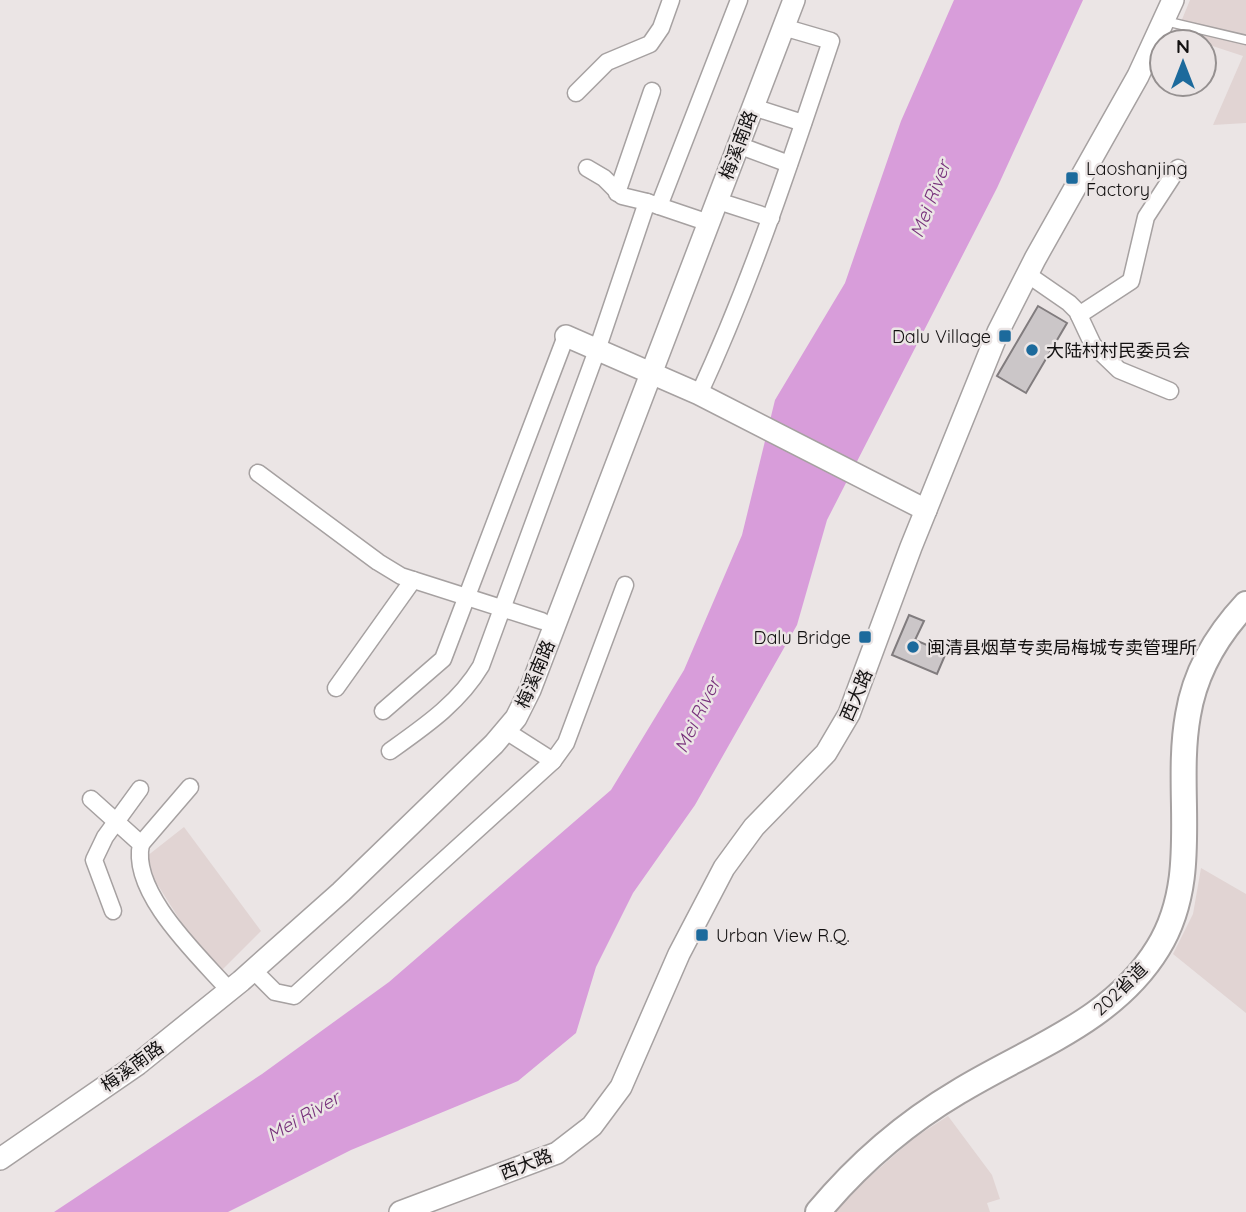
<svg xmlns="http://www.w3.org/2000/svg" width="1246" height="1212" viewBox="0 0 1246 1212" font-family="Quicksand,'Noto Sans SC',sans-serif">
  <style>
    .built { fill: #e1d4d3 }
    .water { fill: #d89dda }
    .building { fill: #cbc6c8; stroke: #817c7e; stroke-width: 2 }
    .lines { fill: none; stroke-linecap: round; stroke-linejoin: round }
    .lane-casing { stroke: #a6a1a1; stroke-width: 11 }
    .street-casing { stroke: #a6a1a1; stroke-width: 19 }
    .secondary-casing { stroke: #a6a1a1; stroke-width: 24 }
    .primary-casing { stroke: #a6a1a1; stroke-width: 28 }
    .lane { stroke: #fff; stroke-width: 8 }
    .street { stroke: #fff; stroke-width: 16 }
    .secondary { stroke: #fff; stroke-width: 21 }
    .primary { stroke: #fff; stroke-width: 24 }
    .poi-dot { fill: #1c6a9c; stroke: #ebe5e5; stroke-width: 2.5 }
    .labels { text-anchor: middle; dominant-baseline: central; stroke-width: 5; stroke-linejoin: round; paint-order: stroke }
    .street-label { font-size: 18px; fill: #131111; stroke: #ebe5e5 }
    .poi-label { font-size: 18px; fill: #131111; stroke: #ebe5e5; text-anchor: start }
    .water-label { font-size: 19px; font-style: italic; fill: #77317b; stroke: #ebe5e5 }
  </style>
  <rect width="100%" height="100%" fill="#ebe5e5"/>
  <g class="built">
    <path d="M1190,0H1246V123L1213,125L1243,56L1176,34Z"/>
    <path d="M184,827L261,931L222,970L195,944L142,860Z"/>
    <path d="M1201,868L1246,894V1013L1173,954L1193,914Z"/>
    <path d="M948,1116L992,1175L1000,1199L987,1203L990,1212H835L866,1180L914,1138Z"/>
  </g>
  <path class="water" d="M954,0H1083L997,188L827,520L797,625L695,805L633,893L596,967L576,1033L518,1081L351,1150L228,1212H54L262,1074L389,982L611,790L684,670L742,535L775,400L845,283L901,121Z"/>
  <g class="building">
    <path d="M1038,306L1067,323L1026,393L997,376Z"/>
    <path d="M909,615L924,621L915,640L946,653L937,674L892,655Z"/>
  </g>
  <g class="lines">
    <defs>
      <path id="lane" d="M1165,21L1246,40"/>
      <g id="street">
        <path d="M576,93L607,62L650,44L661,28L671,0"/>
        <path d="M753,107L803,123"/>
        <path d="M738,145L789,164"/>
        <path d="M587,168L604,178L622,196L647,202"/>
        <path d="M617,193L652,91"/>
        <path d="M718,201L771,218"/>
        <path d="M659,206L739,0"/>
        <path d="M1027,274L1069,303L1077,311L1093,345L1119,370L1170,391"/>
        <path d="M1079,315L1131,281L1146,217L1178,168"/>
        <path d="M699,394C752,280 791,160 831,41L783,27"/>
        <path d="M258,473L378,562L401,576L542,621"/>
        <path d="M336,688L413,580"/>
        <path d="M383,711L443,659L566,336"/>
        <path d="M506,731L553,761"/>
        <path d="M390,751C425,726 459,703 481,666L596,353L647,202L709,223"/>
        <path d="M91,799L141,844C130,893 200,957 229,990"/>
        <path d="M141,844L190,787"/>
        <path d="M113,911L94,860L105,837L140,789"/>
        <path d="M253,970L275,992L294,996L553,761L566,743L625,585"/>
      </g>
      <g id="secondary">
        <path d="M566,336L699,394L926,510"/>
        <path d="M0,1159L138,1064L241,981L341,892L494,744L516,718L530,690L794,0"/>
        <path d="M400,1212L557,1153L592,1126L621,1087L679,954L724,868L754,827L826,753L849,714L911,547L998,332L1035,259L1138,76L1173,0"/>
      </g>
      <path id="primary" d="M818,1212C858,1164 904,1124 958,1092C1028,1049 1113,1022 1158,948C1202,877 1174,793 1188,715C1195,672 1217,635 1246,604"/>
    </defs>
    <use href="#lane" class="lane-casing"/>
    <use href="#street" class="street-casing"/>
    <use href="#secondary" class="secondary-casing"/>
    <use href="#primary" class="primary-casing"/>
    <use href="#lane" class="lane"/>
    <use href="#street" class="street"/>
    <use href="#secondary" class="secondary"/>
    <use href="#primary" class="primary"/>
  </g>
  <g class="poi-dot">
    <rect x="1065" y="171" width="14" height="14" rx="3.5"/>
    <rect x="998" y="329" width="14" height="14" rx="3.5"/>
    <circle cx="1032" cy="350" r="7"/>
    <rect x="858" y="630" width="14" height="14" rx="3.5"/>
    <circle cx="913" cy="647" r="7"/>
    <rect x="695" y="928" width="14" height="14" rx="3.5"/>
  </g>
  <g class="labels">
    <g class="street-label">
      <text transform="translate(738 145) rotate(-69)">梅溪南路</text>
      <text transform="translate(535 674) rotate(-67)">梅溪南路</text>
      <text transform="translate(856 695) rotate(-67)">西大路</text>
      <text transform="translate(1120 989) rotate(-44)">202省道</text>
      <text transform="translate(132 1066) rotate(-36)">梅溪南路</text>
      <text transform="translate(526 1164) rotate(-21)">西大路</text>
    </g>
    <g class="poi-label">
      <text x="1086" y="168">Laoshanjing<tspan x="1086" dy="21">Factory</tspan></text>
      <text x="991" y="336" text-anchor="end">Dalu Village</text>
      <text x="1046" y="350">大陆村村民委员会</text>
      <text x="851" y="637" text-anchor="end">Dalu Bridge</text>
      <text x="927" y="647">闽清县烟草专卖局梅城专卖管理所</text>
      <text x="716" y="935">Urban View R.Q.</text>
    </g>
    <g class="water-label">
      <text transform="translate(930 199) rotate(-69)">Mei River</text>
      <text transform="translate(697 715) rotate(-64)">Mei River</text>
      <text transform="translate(303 1116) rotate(-30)">Mei River</text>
    </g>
  </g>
  <g transform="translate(1183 63)"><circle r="33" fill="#ebe5e5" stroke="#959090" stroke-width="2"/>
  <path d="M0-5L12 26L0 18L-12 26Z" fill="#1c6a9c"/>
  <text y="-10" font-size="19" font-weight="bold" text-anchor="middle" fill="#131111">N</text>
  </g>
</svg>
